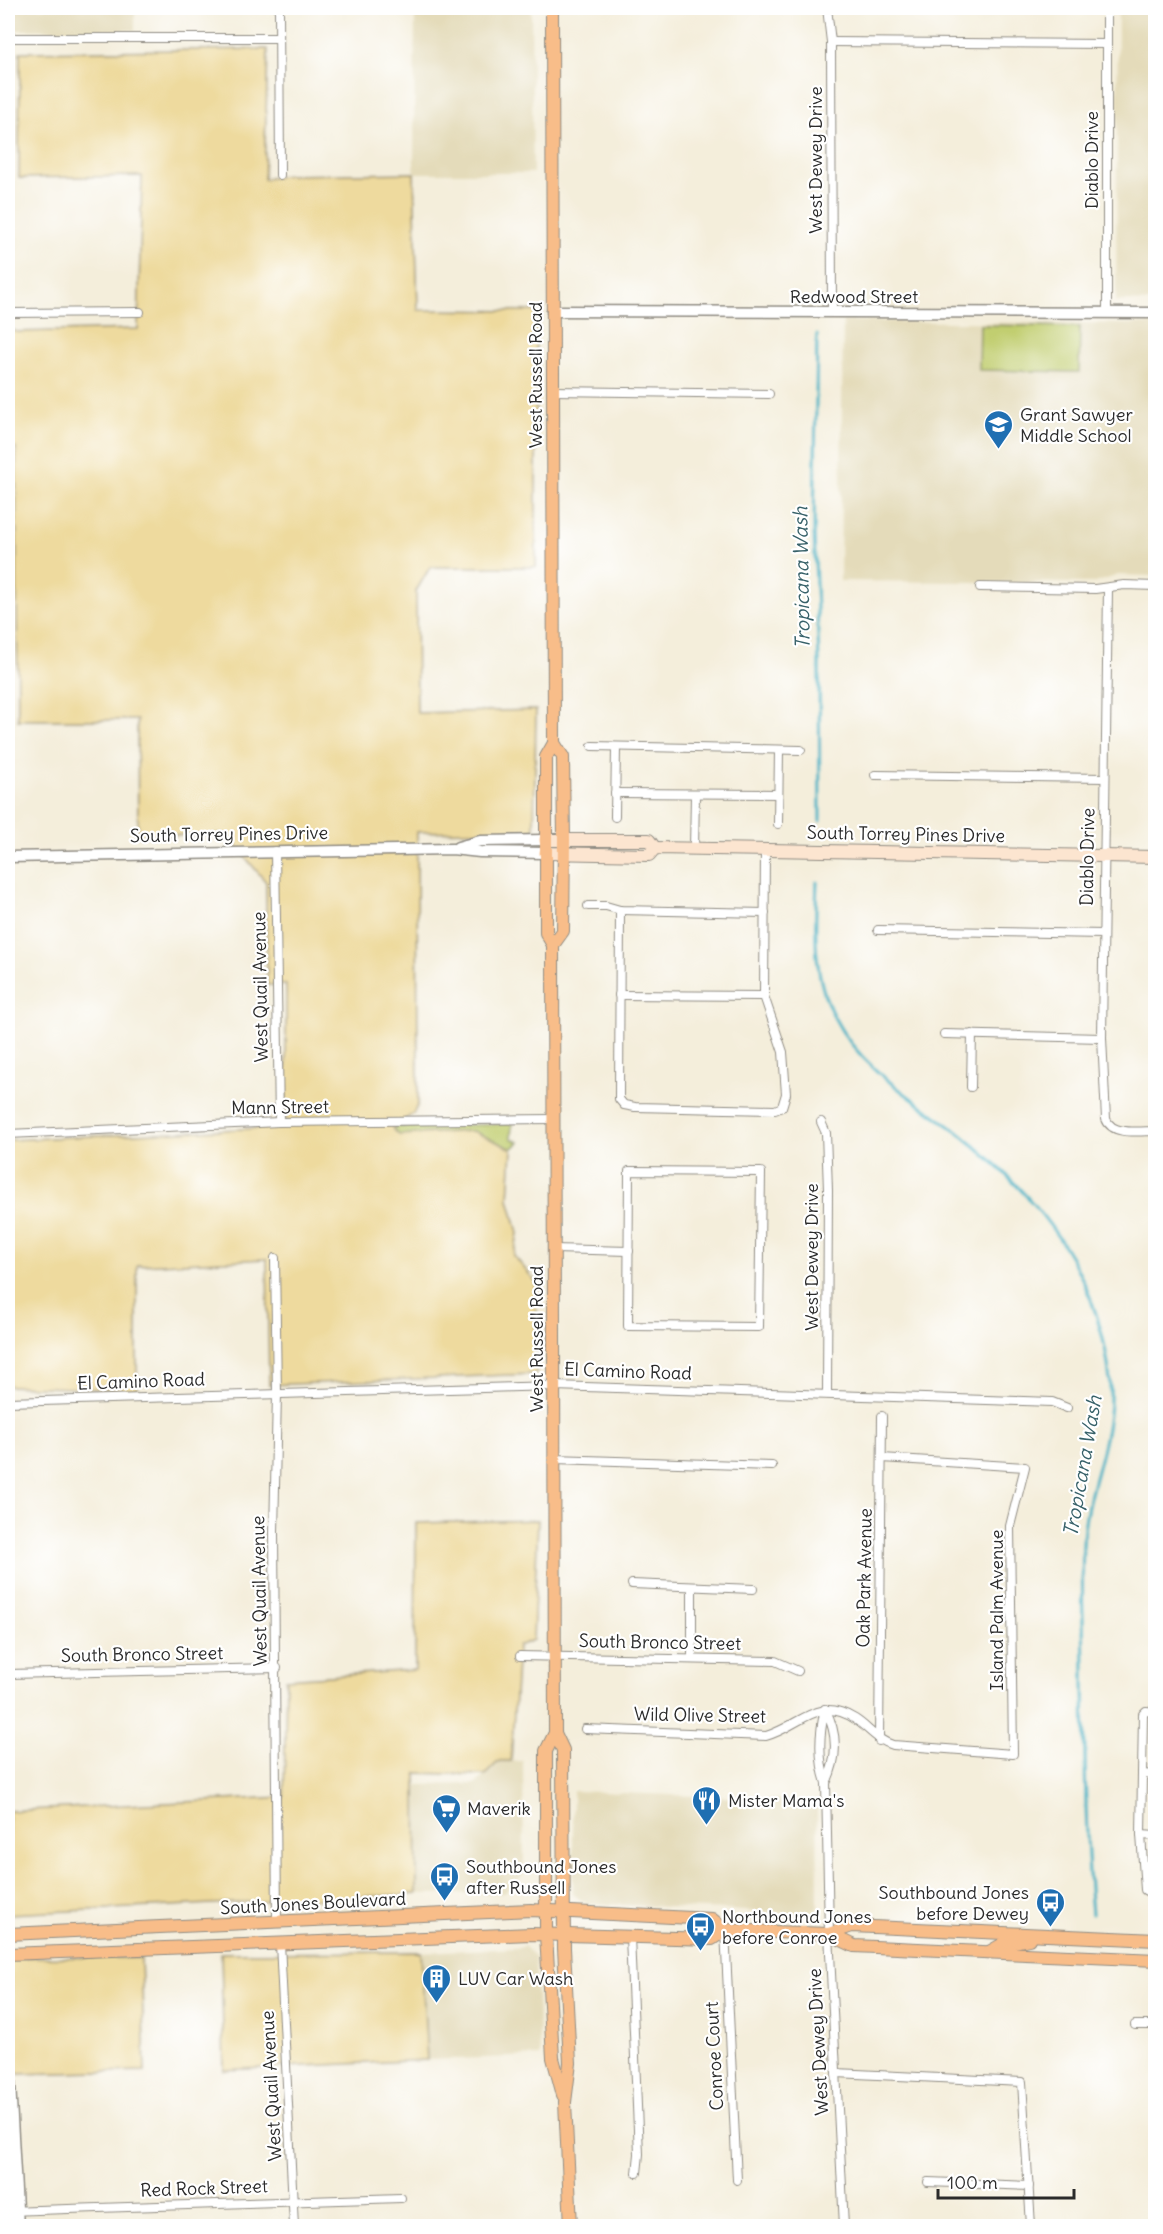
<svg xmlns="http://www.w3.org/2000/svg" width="1163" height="2234" viewBox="0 0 1163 2234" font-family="Delius,sans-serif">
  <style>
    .built { fill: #e4dbba }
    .green { fill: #c1ce70; stroke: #767c4e; stroke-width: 1.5 }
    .sand { fill: #eeda9e; stroke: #8c8264; stroke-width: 1.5 }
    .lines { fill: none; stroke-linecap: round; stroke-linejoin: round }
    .stream { stroke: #48b3c6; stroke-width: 3 }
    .minor-casing { stroke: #908c83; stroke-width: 10 }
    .tertiary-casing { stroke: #908c83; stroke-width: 13 }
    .secondary-casing { stroke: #908c83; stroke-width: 14 }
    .primary-casing { stroke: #908c83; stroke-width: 14 }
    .minor { stroke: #fff; stroke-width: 8 }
    .tertiary { stroke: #fff; stroke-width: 10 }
    .secondary { stroke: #fce5d0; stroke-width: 12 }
    .primary { stroke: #f8bd89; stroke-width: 12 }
    .labels { text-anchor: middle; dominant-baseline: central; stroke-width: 4.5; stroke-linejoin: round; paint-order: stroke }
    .street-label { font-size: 18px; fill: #2b2b2b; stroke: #fff }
    .poi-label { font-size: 18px; fill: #2b2b2b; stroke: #fff; text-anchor: start }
    .water-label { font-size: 20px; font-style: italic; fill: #376169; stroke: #fff }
  </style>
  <rect width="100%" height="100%" fill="#fff"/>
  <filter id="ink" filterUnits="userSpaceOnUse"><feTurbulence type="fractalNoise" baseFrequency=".0167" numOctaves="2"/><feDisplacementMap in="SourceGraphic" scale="12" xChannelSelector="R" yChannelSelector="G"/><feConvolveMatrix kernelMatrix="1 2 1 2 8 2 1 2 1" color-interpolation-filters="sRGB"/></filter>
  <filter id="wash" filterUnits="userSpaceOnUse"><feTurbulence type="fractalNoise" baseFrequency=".008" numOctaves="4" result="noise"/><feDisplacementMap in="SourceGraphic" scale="24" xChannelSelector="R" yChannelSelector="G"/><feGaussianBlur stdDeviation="1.35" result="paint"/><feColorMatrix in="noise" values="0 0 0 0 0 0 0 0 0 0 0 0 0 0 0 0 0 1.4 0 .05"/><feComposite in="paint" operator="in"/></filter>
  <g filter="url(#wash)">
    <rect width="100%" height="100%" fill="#f4eedb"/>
    <g class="built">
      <rect x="8" y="8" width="127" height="22"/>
      <path d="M415,8H531L533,173H414Z"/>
      <path d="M1118,8H1155V302L1116,301Z"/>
      <path d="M843,321L1155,324V576L1118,575L1095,583L840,581Z"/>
      <path d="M499,1761H523L524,1874L505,1893L417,1894L416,1785L476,1784Z"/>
      <path d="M573,1791L817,1801L818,1907L808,1914L585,1903L573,1894Z"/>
      <path d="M524,1946L535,1957L540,2056L427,2060L421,1952L519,1948Z"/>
    </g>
    <g class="green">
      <path d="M980,325L1080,327L1079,372L979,370Z"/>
      <path d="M512,1124L511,1138L519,1142L512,1149L473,1131L399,1135L392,1127Z"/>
    </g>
    <g class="sand">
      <path d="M268,49L264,179L287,175L414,173L418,310L536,311V567H430L416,591L417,713L536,710L534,830L417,832L418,1104L413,1114L392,1128L399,1135L473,1131L512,1149L509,1199L518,1233L514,1256L536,1282V1374L269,1385L267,1259L137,1265V1390L8,1386V1140L286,1127V985H267L266,882L226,834L138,836L137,720H18L16,448H8V327L16,332L138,329L142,176L19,178L20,52Z"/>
      <path d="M538,1520L533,1640L518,1646L511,1761H499L485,1775L416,1773L417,1894L8,1914V1811L284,1797L286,1679L415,1670L416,1523Z"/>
      <path d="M421,1952L427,2060L224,2070L221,1953Z"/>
      <path d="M9,1957L141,1958L145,2071L16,2074Z"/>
    </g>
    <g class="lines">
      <g class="stream">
        <path d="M817,335L814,533L819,661L820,821"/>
        <path d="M817,882C815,927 812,975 834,1017C861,1070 913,1098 959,1133C1018,1180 1073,1241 1096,1314C1107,1348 1114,1386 1108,1422C1102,1464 1084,1502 1083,1545C1081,1589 1084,1634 1084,1678C1085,1757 1085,1835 1092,1914"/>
      </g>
    </g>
  </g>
  <g filter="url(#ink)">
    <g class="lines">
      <defs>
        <g id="minor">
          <path d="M279,8L280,175"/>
          <path d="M827,8L831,42L832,312"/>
          <path d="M8,38H279"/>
          <path d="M831,42L1107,44"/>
          <path d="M8,313L140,312"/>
          <path d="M1107,313V8"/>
          <path d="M553,391L769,394"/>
          <path d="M980,587L1095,589L1124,585L1156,586"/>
          <path d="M1108,588L1102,1038L1106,1119C1112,1136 1140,1131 1156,1131"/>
          <path d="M592,746L801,750"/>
          <path d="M875,775L1105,778"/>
          <path d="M615,793L778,794"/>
          <path d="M615,817L616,747"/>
          <path d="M778,824L779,750"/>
          <path d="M694,849L695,794"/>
          <path d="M275,851L279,1122"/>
          <path d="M588,906H606L620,910L765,913"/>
          <path d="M620,910L619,1099L624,1105L635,1107L775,1110L782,1107L786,1094L783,1052L764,996L765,850"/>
          <path d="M878,930L1103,934"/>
          <path d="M619,995L764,996"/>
          <path d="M944,1034L1102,1038"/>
          <path d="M971,1087L972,1034"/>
          <path d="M821,1122L826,1133L828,1190L827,1394"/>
          <path d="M8,1134L279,1122L554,1119"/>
          <path d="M629,1171L761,1172L759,1327L628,1326Z"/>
          <path d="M554,1249L629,1251"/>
          <path d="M275,1258L277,1394L274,1533L277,1923"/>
          <path d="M8,1402L554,1386L1052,1402L1067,1408"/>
          <path d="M554,1459L772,1466"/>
          <path d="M632,1584L753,1589"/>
          <path d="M520,1656L775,1661L798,1671"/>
          <path d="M692,1659V1587"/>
          <path d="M8,1674L277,1668"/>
          <path d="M825,1709C819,1734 818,1759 826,1783L829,1934L844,2226"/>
          <path d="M825,1709C838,1733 838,1758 826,1783"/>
          <path d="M1156,1712L1146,1711L1143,1714L1141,1835L1145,1890L1156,1896"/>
          <path d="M585,1729L766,1736C801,1726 817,1695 855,1719C869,1728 876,1740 893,1745L1013,1754L1010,1526L1025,1467L882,1458"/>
          <path d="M879,1741L882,1416"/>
          <path d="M1142,1774L1156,1775"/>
          <path d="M1141,1835L1156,1836"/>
          <path d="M725,1930L737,2180"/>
          <path d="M630,1936L639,2154L637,2173"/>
          <path d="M280,1943L294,2226"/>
          <path d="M1135,2025H1156"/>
          <path d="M836,2073L1022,2082L1031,2226"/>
          <path d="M928,2182L1029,2186"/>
          <path d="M8,2211L401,2198"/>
        </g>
        <g id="tertiary">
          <path d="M552,311L1156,313"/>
          <path d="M458,847L480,841L545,840"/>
          <path d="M8,857L452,849L480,852L545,853"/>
          <path d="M8,2047L18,2226"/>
        </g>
        <g id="secondary">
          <path d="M545,840H649L655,848"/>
          <path d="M545,853L649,855L655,848L1156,857"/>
        </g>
        <g id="primary">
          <path d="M552,8L554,743L546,757V933L553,945L555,1733L563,1750L564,1948L570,2063L565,2102L571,2226"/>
          <path d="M553,945L563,931L564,840L563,757L554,743"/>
          <path d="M555,1733L546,1751V1934L553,2058L563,2095"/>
          <path d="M8,1934L531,1910L712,1919L725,1930"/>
          <path d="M829,1934L854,1946L1156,1960"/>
          <path d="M989,1952L1003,1944L1029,1939"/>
          <path d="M8,1954L531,1934L712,1939L725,1930L829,1934L852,1926L1156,1940"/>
        </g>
      </defs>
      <use href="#minor" class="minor-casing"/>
      <use href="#tertiary" class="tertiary-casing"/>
      <use href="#secondary" class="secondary-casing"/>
      <use href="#primary" class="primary-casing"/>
      <use href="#minor" class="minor"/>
      <use href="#tertiary" class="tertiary"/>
      <use href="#secondary" class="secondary"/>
      <use href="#primary" class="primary"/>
    </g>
  </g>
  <defs>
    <symbol id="school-pin" viewBox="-11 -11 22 30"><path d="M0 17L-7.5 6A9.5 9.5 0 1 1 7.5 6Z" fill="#1f6fb2" stroke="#fff"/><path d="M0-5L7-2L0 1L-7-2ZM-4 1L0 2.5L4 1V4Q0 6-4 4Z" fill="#fff"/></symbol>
    <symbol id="restaurant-pin" viewBox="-11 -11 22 30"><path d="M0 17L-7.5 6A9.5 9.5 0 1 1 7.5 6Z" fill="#1f6fb2" stroke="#fff"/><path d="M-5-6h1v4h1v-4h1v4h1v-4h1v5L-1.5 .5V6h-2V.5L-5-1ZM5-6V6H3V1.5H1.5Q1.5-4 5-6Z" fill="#fff"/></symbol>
    <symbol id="supermarket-pin" viewBox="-11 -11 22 30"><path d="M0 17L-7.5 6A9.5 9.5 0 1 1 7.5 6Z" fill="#1f6fb2" stroke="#fff"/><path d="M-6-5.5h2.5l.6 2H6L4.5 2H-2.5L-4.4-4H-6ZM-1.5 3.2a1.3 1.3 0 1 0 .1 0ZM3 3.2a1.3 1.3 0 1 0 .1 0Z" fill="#fff"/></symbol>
    <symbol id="bus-pin" viewBox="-11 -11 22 30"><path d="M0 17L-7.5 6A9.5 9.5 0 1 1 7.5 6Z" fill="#1f6fb2" stroke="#fff"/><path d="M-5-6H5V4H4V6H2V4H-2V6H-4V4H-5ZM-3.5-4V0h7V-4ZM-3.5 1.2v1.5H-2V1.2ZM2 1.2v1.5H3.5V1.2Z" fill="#fff"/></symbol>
    <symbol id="building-pin" viewBox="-11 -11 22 30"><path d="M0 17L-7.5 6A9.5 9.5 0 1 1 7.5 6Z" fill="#1f6fb2" stroke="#fff"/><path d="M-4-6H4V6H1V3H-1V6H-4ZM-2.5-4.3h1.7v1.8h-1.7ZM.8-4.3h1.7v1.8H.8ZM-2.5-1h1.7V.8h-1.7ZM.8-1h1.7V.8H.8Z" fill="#fff"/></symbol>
  </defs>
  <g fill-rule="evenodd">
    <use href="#school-pin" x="982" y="408" width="33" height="45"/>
    <use href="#restaurant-pin" x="690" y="1784" width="33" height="45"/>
    <use href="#supermarket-pin" x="430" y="1792" width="33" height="45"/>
    <use href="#bus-pin" x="428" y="1860" width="33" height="45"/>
    <use href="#bus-pin" x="1034" y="1886" width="33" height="45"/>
    <use href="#bus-pin" x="684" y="1910" width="33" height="45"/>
    <use href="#building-pin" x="420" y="1962" width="33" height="45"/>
  </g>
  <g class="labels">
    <g class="street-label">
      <text transform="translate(815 160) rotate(-90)">West Dewey Drive</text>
      <text transform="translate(1091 160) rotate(-90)">Diablo Drive</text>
      <text x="854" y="296">Redwood Street</text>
      <text transform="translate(535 375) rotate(-90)">West Russell Road</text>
      <text transform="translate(229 834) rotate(-1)">South Torrey Pines Drive</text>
      <text transform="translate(906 834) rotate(1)">South Torrey Pines Drive</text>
      <text transform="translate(1087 857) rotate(-89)">Diablo Drive</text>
      <text transform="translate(260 987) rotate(-91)">West Quail Avenue</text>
      <text transform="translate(280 1107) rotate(-1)">Mann Street</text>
      <text transform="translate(811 1257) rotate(-90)">West Dewey Drive</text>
      <text transform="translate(536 1339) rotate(-90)">West Russell Road</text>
      <text transform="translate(628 1371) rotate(2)">El Camino Road</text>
      <text transform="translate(141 1381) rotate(-2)">El Camino Road</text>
      <text transform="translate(864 1578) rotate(-89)">Oak Park Avenue</text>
      <text transform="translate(259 1591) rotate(-91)">West Quail Avenue</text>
      <text transform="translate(996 1610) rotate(-90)">Island Palm Avenue</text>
      <text transform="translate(660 1642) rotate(1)">South Bronco Street</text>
      <text transform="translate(142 1654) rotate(-1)">South Bronco Street</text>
      <text transform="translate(700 1715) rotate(1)">Wild Olive Street</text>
      <text transform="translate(313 1903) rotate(-3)">South Jones Boulevard</text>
      <text transform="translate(818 2042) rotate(-93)">West Dewey Drive</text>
      <text transform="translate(714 2056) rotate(-93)">Conroe Court</text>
      <text transform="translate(271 2086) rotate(-93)">West Quail Avenue</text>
      <text transform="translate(204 2188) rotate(-2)">Red Rock Street</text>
    </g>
    <g class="poi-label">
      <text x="1020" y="414">Grant Sawyer<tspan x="1020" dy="21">Middle School</tspan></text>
      <text x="728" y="1800">Mister Mama's</text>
      <text x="467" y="1808">Maverik</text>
      <text x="466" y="1866">Southbound Jones<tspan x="466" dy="21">after Russell</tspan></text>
      <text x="1029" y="1892" text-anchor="end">Southbound Jones<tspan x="1029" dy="21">before Dewey</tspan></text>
      <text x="722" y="1916">Northbound Jones<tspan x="722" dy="21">before Conroe</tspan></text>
      <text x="458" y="1978">LUV Car Wash</text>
    </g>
    <g class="water-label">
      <text transform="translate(801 578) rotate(-91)">Tropicana Wash</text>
      <text transform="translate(1082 1466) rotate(-80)">Tropicana Wash</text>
    </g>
  </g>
  <rect width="1163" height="2234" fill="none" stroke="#fff" stroke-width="30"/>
  <path d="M938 2189v9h136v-9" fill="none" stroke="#2b2b2b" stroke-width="3"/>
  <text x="947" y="2189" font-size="18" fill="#2b2b2b" stroke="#ffffff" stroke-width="4.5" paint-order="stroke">100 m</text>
</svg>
